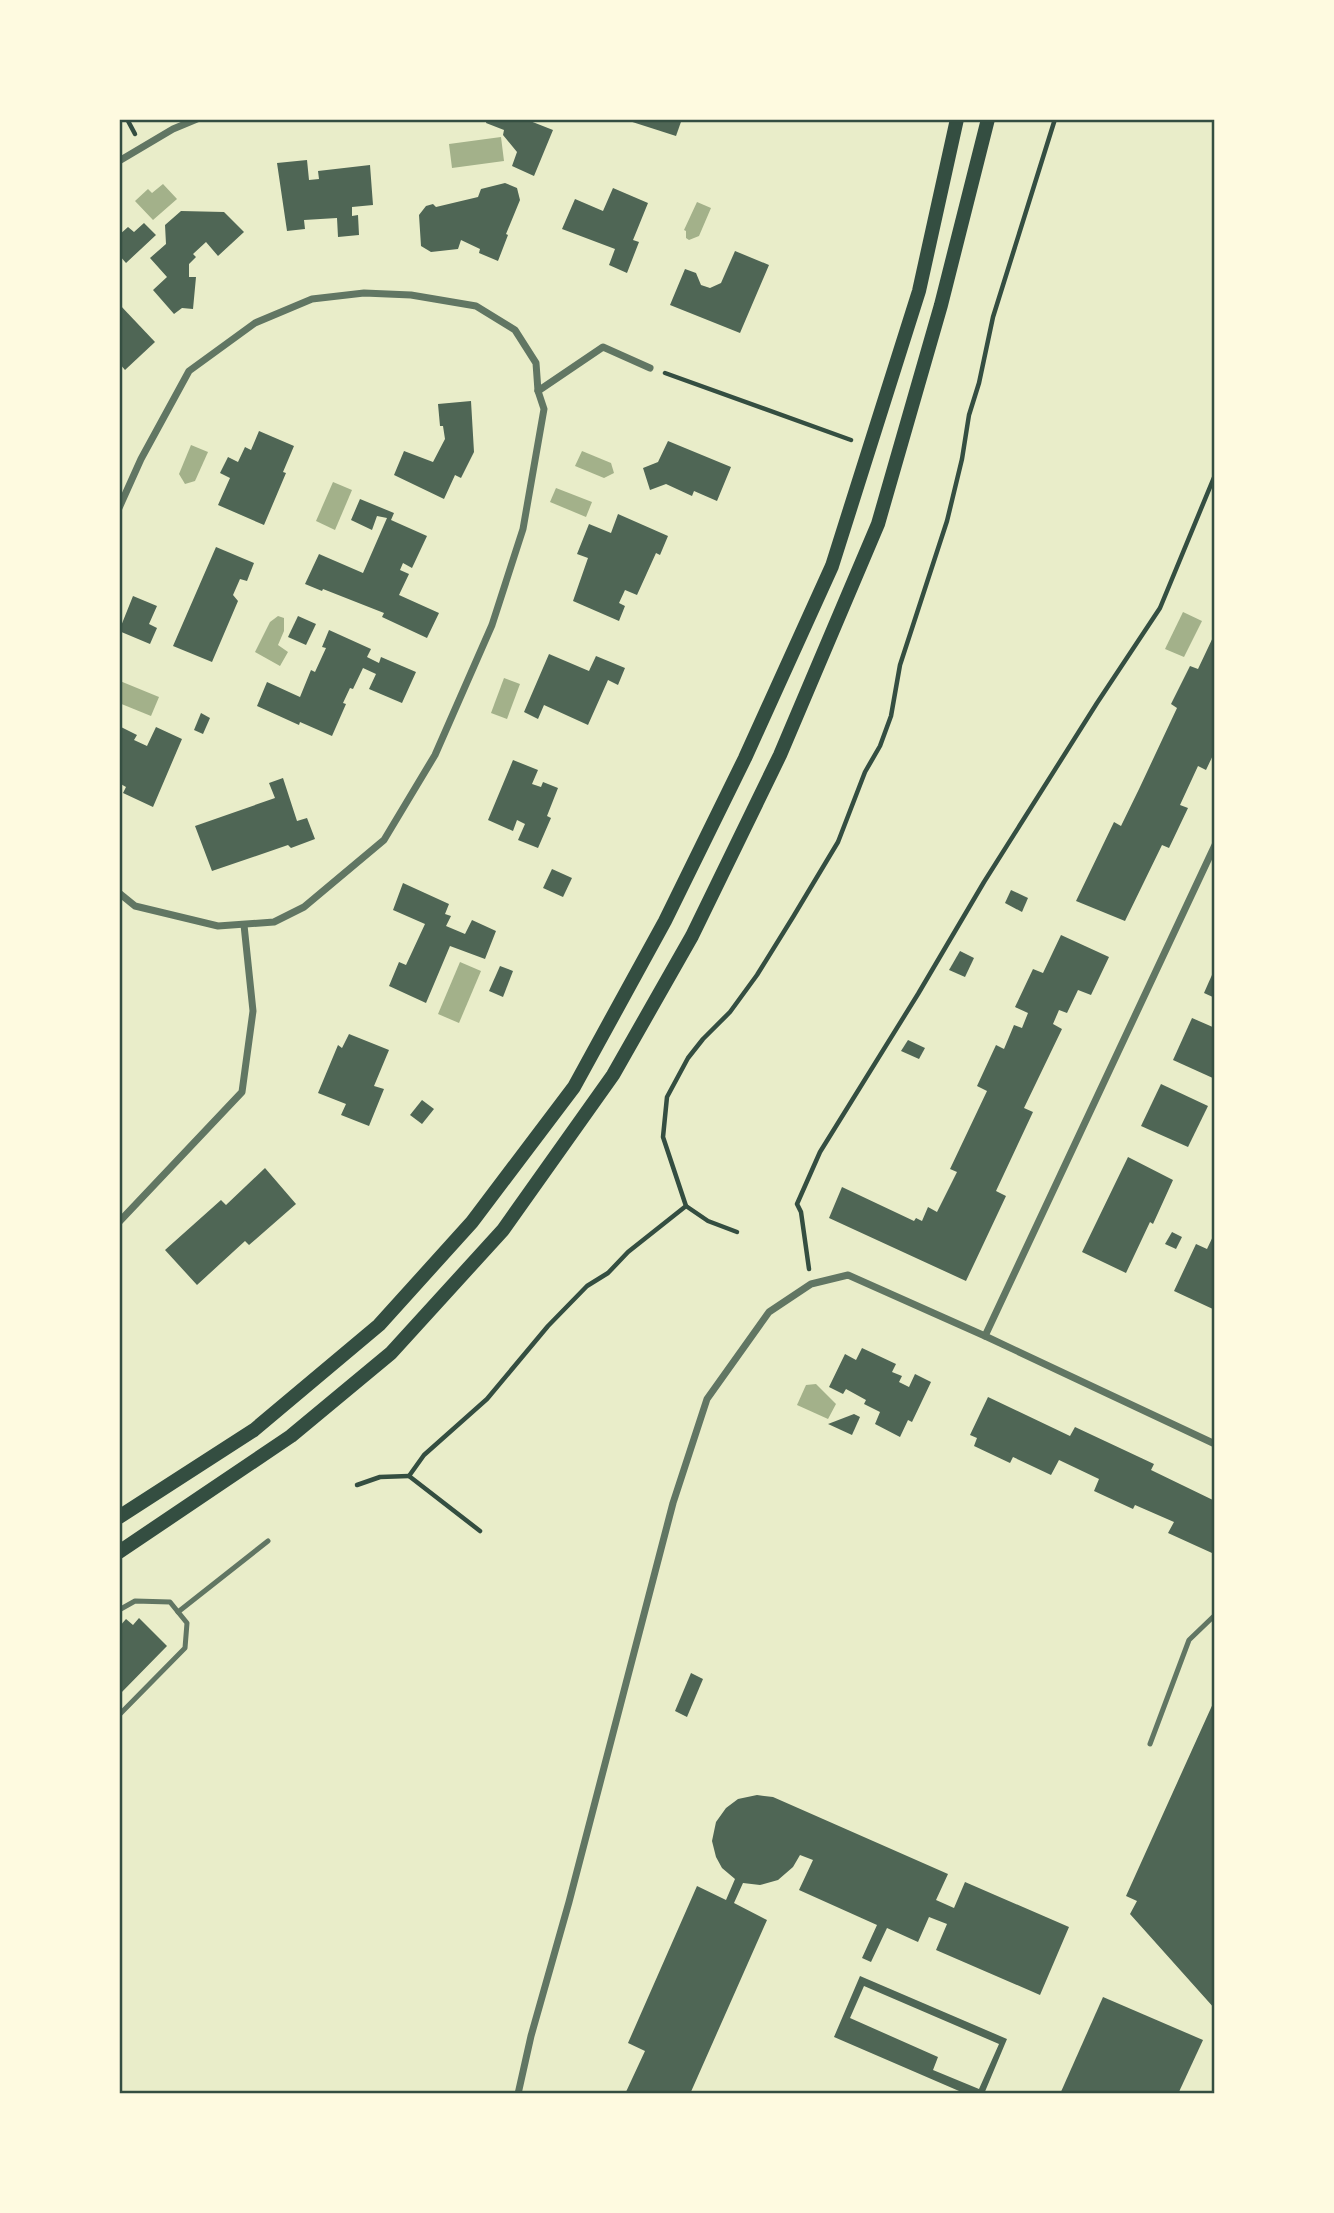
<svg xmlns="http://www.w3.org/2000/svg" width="1334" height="2213" viewBox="0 0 1334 2213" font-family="'Roboto Condensed',sans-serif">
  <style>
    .water { fill: #a3b18a }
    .building { fill: #4f6655; fill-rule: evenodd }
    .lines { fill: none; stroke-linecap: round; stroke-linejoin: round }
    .path { stroke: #344e41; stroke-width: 4.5 }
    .service { stroke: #617663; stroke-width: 5 }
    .minor { stroke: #617663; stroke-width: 7 }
    .secondary { stroke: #344e41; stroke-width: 14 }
    .neatline { fill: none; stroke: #344e41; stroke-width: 2.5 }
  </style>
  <rect width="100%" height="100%" fill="#e9edc9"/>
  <g class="water">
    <path d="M501,137L504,161L452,168L449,144Z"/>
    <path d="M163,184L177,199L153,220L135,201L148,189L152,193Z"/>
    <path d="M697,202L711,208L699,236L689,240L686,238V231L684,230Z"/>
    <path d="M191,445L208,452L195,481L185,484L179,474Z"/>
    <path d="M582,451L611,463L614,473L604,478L575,466Z"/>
    <path d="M333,482L352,490L335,530L316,521Z"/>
    <path d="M556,488L592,502L586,517L550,502Z"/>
    <path d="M1183,612L1202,621L1184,657L1165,649Z"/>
    <path d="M278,616L284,618V631L278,645L288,652L280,666L255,652L270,622Z"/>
    <path d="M504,678L520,684L507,719L491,713Z"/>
    <path d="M120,681L159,697L151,716L119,703Z"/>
    <path d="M460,962L481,971L459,1023L438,1014Z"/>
    <path d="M816,1384L836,1404L828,1419L797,1405L806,1385Z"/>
  </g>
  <g class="building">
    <path d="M487,119H525L553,130L534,176L512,166L517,152L503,135L504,130L486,123Z"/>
    <path d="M623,119H682L676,136Z"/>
    <path d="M307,160L309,180L319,179L318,171L370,165L373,205L352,207V216L358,215L359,235L338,237L337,218L304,220L305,229L287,231L277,163Z"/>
    <path d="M505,183L517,188L520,200L506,234L508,235L498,261L479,253L480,249L461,240L458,249L431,252L421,246L419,215L426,206L433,204L436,207L478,197L481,189Z"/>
    <path d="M613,188L648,203L633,240L639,242L627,273L609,265L615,249L562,229L575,199L603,211Z"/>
    <path d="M181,211L224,212L244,232L218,256L206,242L193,254L196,257L189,264V277H196L193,309L182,308L174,314L153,290L167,277L150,258L166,244L165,225Z"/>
    <path d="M144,223L156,235L126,263L119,255V235L128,227L134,232Z"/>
    <path d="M735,251L769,265L740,333L670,305L685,269L696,273L701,285L710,288L721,283Z"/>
    <path d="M119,304L155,342L125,370L119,363Z"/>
    <path d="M471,401L474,452L461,478L455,475L444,499L394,475L404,451L433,462L445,439L443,426H440L438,404Z"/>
    <path d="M259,431L294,446L283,472L286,473L264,525L218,505L230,478L220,473L228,457L238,462L245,447L251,450Z"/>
    <path d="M668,441L731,467L717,501L694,491L692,496L666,484L650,490L643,468L658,462Z"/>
    <path d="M360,499L394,513L391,520L427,536L412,568L403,563L400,570L409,574L399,595L439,613L427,638L382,617L384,613L323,589L322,591L305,584L319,554L363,573L387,518L377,516L372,530L351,520Z"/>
    <path d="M618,514L668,536L660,555L656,553L637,595L625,590L619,603L625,606L619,621L573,601L588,558L577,554L589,524L611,533Z"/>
    <path d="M216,547L254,563L247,581L240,579L233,595L238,601L212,662L173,646Z"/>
    <path d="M133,596L157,606L149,624L157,628L150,644L119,631Z"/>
    <path d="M298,616L316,624L306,645L288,637Z"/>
    <path d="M329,630L371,649L367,657L379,663L381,657L416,672L402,703L369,689L376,674L363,668L353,689L350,688L343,703L346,704L332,736L300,722L299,725L257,706L267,682L300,697L311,670L315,672L326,648L322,647Z"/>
    <path d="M1215,633V751L1206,770L1198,766L1180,805L1188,808L1169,848L1162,845L1125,921L1076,901L1114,822L1121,826L1140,787L1177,708L1171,704L1190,666L1198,669Z"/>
    <path d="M549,654L589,671L596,656L625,668L618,685L608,680L588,725L544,705L538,719L524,712Z"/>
    <path d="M201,713L210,718L203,734L194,730Z"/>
    <path d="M119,726L137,735L134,740L147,746L156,727L182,739L153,807L123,793L126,787L119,783Z"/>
    <path d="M513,760L538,770L532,784L541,787L543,782L558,788L547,816L551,818L538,848L518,840L525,824L517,820L513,831L488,820Z"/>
    <path d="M283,778L297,821L307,818L315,839L291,848L288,845L212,871L195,826L275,798L269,783Z"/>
    <path d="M552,869L572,878L563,897L543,888Z"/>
    <path d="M403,883L449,904L445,914L451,916L446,926L465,934L472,920L496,931L485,959L450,946L426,1003L389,986L399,962L406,965L425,924L393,910Z"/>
    <path d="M1011,890L1028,898L1022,912L1005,903Z"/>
    <path d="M1061,935L1109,957L1091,995L1078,990L1067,1013L1059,1010L1053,1024L1062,1029L1024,1108L1033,1112L996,1191L1006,1196L966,1281L829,1218L842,1187L914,1221L916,1218L922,1221L928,1207L937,1212L957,1172L950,1169L987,1091L977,1086L996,1045L1004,1049L1014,1025L1022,1028L1028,1013L1015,1007L1033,969L1043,973Z"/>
    <path d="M960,951L974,958L965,977L949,970Z"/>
    <path d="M500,966L513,971L503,997L489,991Z"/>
    <path d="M1215,968V998L1204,993Z"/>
    <path d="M1192,1018L1215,1028V1079L1173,1060Z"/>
    <path d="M349,1034L389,1050L374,1086L384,1089L369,1126L341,1115L346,1104L318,1093L338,1045L342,1048Z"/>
    <path d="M908,1040L925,1048L919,1059L901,1051Z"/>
    <path d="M1161,1084L1208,1106L1188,1147L1141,1126Z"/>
    <path d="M422,1100L434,1109L422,1124L410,1115Z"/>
    <path d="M1128,1157L1173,1180L1153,1224L1150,1222L1126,1273L1082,1252Z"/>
    <path d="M265,1168L296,1204L249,1245L245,1241L197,1285L165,1250L221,1200L226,1205Z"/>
    <path d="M1172,1232L1182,1237L1176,1249L1165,1244Z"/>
    <path d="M1215,1232V1310L1174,1291L1196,1244L1207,1249Z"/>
    <path d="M862,1348L896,1364L892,1372L902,1376L899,1382L909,1387L915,1374L931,1382L912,1422L908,1420L900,1437L875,1424L880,1412L864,1404L866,1400L846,1389L843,1394L829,1387L845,1354L856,1360Z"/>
    <path d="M988,1397L1070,1436L1075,1427L1154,1464L1151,1470L1215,1501V1546L1212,1553L1168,1533L1174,1522L1135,1505L1133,1509L1094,1491L1099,1479L1059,1460L1051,1475L1013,1457L1010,1463L974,1446L977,1438L970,1435Z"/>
    <path d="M854,1414L860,1417L852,1435L828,1424Z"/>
    <path d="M139,1618L167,1646L119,1695V1627L126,1619L133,1625Z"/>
    <path d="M691,1673L703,1679L687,1717L675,1711Z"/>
    <path d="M1215,1699V2009L1130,1914L1137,1901L1126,1896Z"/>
    <path d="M757,1795L773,1797L948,1874L936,1900L954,1908L965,1882L1069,1927L1040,1995L936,1950L947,1924L929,1917L918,1942L887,1928L871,1962L862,1958L877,1925L799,1890L813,1860L800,1855L793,1867L778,1880L760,1885L743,1883L734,1903L767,1920L690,2094H625L645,2051L628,2043L697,1886L726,1900L735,1879L722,1868L716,1857L712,1841L716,1822L726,1808L738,1799Z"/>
    <path d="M860,1976L1007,2039L984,2094H966L834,2037ZM864,1986L999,2044L979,2089L933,2070L938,2057L850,2018Z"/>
    <path d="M1103,1997L1203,2040L1178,2094H1060Z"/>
  </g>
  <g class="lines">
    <g class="path">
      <path d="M127,119L135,134"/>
      <path d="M665,373L851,440"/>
      <path d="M686,1206L708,1221L737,1232"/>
      <path d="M809,1269L801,1212L797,1204L820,1152L918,994L984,882L1097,703L1160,608L1215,475"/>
      <path d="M357,1485L380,1477L409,1476"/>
      <path d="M480,1531L409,1476L424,1455L487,1399L548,1326L587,1286L608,1273L628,1252L686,1206L663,1137L667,1097L688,1058L703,1039L730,1012L757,975L793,917L838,842L865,772L880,746L891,716L900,665L947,521L962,459L969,415L979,383L993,317L1055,119"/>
    </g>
    <g class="service">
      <path d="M119,1610L135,1601L170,1602L187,1623L185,1648L119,1715"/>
      <path d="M178,1612L268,1541"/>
      <path d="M1150,1744L1189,1640L1215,1615"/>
    </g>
    <g class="minor">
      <path d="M119,161L173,129L197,119"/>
      <path d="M538,391L603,347L650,368"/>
      <path d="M119,508L141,459L189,371L255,323L312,299L364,293L411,295L476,306L515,330L536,363L538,391L544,409L523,529L492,625L435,755L384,840L304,907L274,922L218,926L135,906L119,893"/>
      <path d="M119,1222L242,1092L253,1011L244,925"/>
      <path d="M985,1336L1215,845"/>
      <path d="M518,2094L531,2036L569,1902L673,1503L707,1399L769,1312L811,1284L848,1275L985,1336L1215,1444"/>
    </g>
    <g class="secondary">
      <path d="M119,1517L254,1430L379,1325L472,1222L574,1087L665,921L745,758L832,566L919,291L957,119"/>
      <path d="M119,1552L291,1436L391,1353L503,1230L613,1075L692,936L780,755L878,524L941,305L988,119"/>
    </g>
  </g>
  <rect width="1334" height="2213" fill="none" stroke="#fefae0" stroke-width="242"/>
  <rect x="121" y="121" width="1092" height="1971" class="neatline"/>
</svg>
